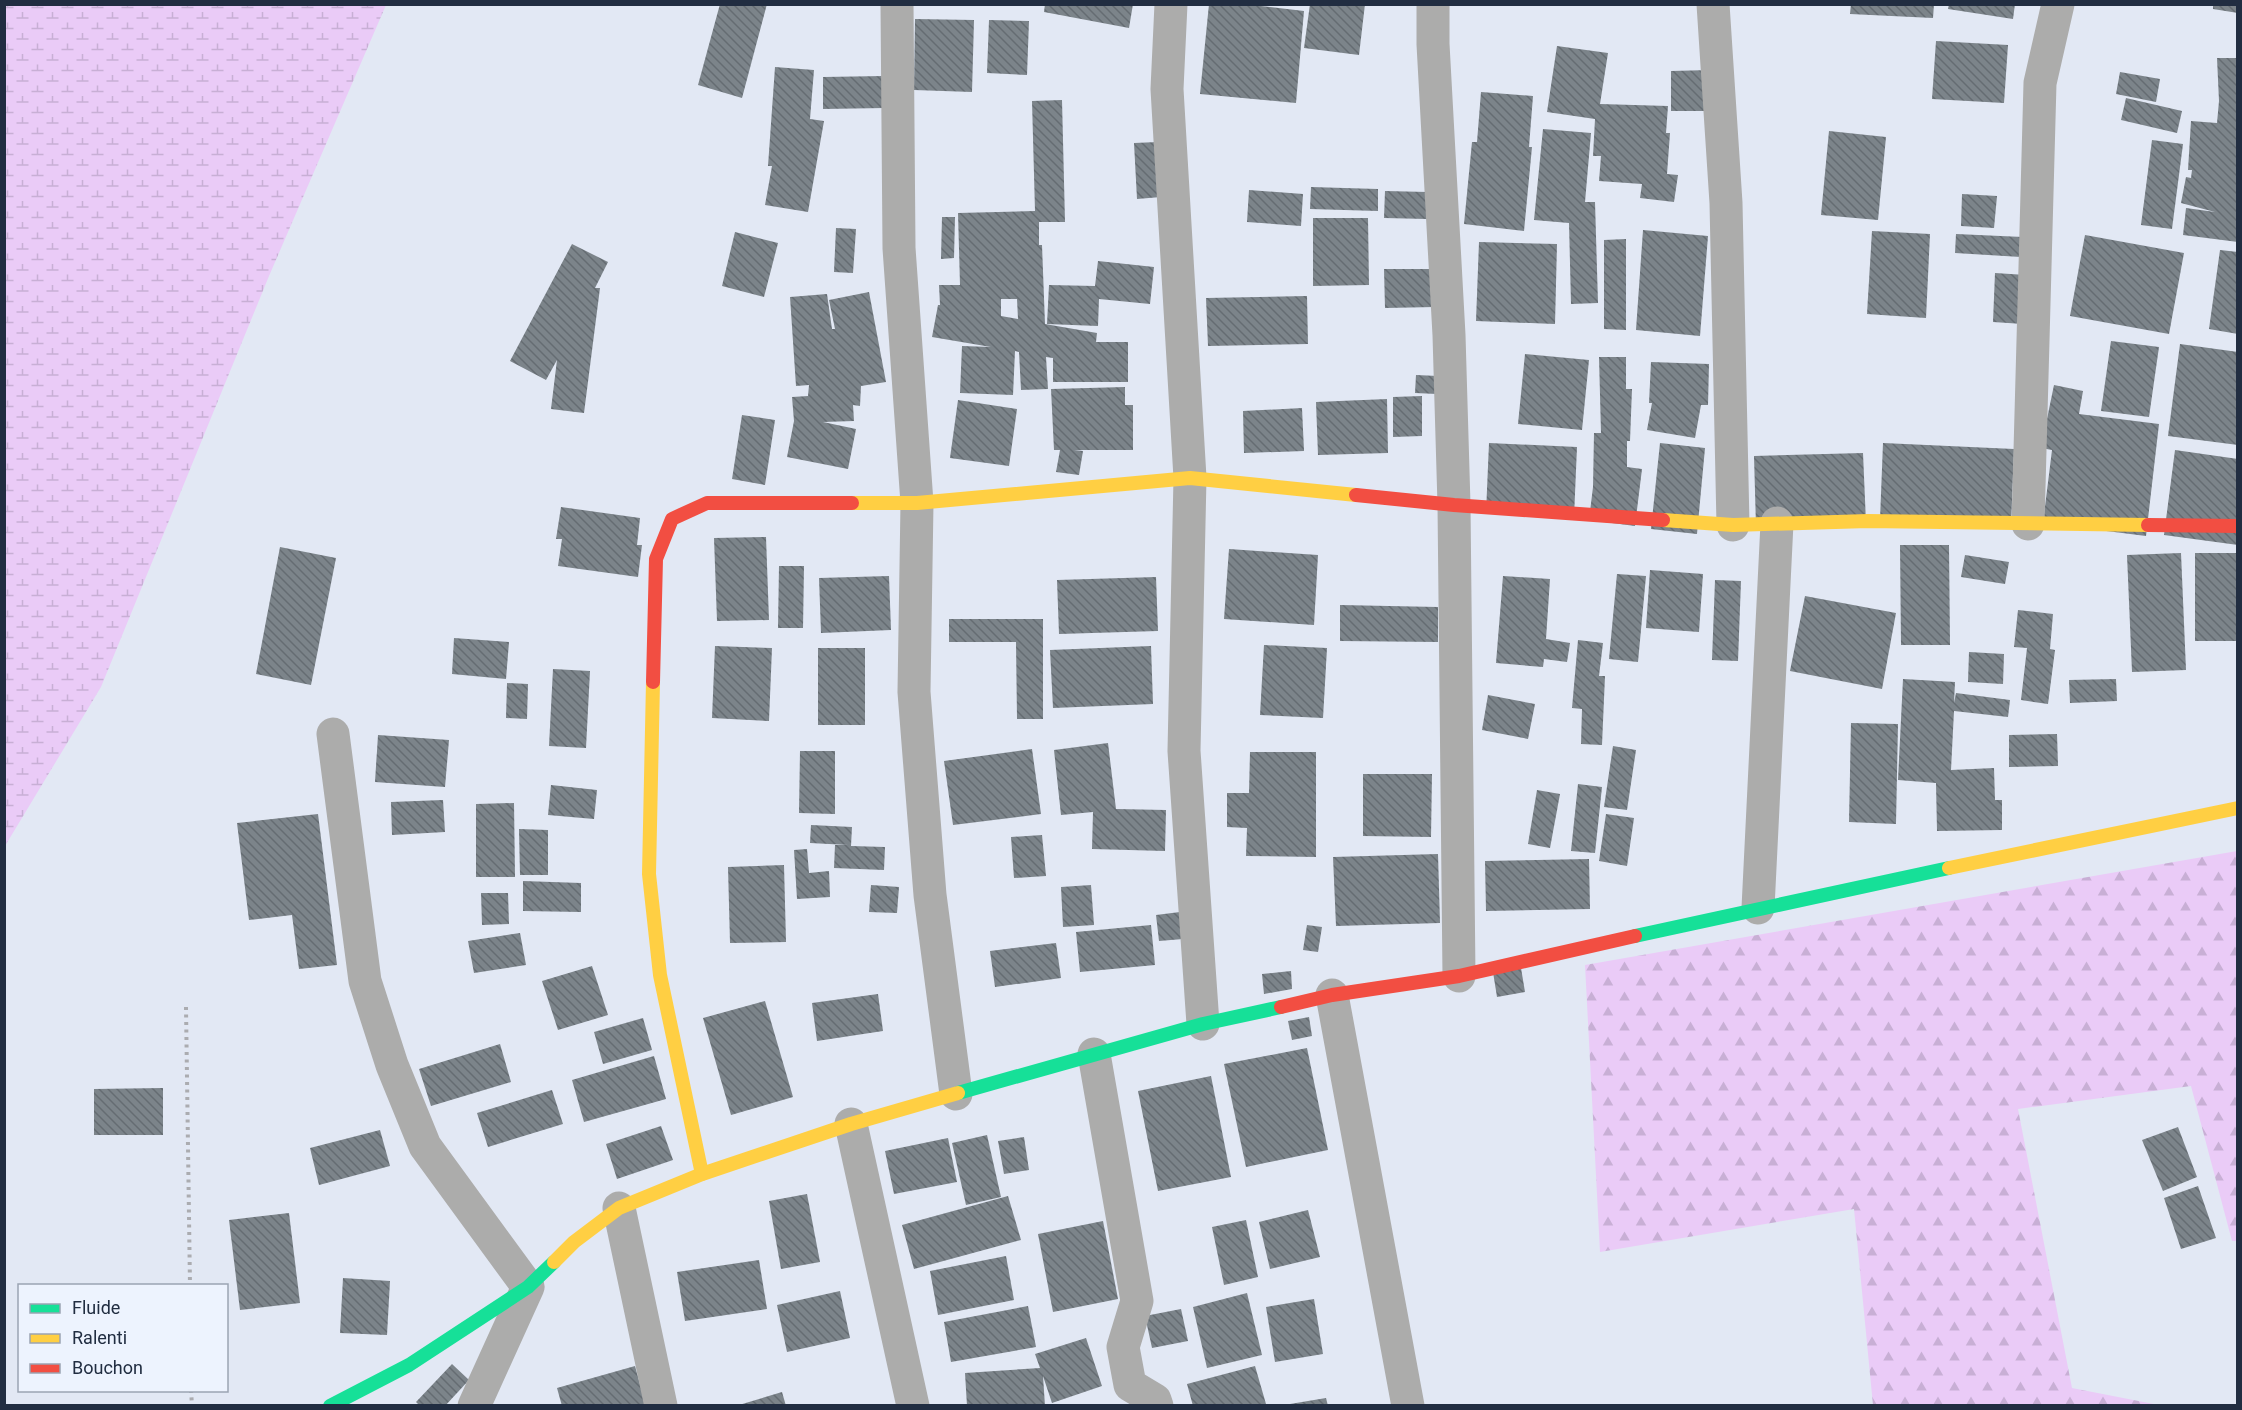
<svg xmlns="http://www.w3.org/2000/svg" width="2242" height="1410" viewBox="0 0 2242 1410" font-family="Roboto,sans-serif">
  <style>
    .forest { fill: url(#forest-firs) }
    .wetland { fill: url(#wetland-marsh) }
    .building { fill: url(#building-back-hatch); fill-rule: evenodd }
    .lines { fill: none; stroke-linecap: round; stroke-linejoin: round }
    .path { stroke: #abacb0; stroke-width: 4; stroke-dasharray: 3 4.5; stroke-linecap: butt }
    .street { stroke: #acacab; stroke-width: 33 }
    .fast { stroke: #16e098; stroke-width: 14 }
    .slow { stroke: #ffcf43; stroke-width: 14 }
    .jam { stroke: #f24e42; stroke-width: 14 }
  </style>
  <defs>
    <pattern id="forest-firs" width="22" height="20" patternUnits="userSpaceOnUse" patternTransform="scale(1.5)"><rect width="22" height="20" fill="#eacbf7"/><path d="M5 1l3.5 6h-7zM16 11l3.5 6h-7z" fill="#c8afd5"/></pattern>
    <pattern id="wetland-marsh" width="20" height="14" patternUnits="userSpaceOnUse" patternTransform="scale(1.5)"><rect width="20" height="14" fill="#eacbf7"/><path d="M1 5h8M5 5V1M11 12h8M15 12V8" fill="none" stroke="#c8afd5"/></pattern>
    <pattern id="building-back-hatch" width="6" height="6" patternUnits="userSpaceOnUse" patternTransform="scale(1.5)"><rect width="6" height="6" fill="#7c848a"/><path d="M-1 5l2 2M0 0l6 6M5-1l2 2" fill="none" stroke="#656c72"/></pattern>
  </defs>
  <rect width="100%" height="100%" fill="#e2e8f4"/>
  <path class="forest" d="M2237,851V1241H2232L2191,1086L2018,1109L2072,1388L2159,1405H1873L1854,1209L1600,1252L1585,965Z"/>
  <path class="wetland" d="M5,4L386,5L269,276L101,687L5,846Z"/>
  <g class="building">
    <path d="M720,4H767L742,98L698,85Z"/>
    <path d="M1045,4H1133L1129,28L1044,12Z"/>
    <path d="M1209,4H1243L1304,11L1296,103L1200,94Z"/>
    <path d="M1310,4H1365L1359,55L1304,48Z"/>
    <path d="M1851,4H1934L1933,18L1850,14Z"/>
    <path d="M1949,4H2015L2013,19L1948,9Z"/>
    <path d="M2213,4H2238V13L2213,9Z"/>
    <path d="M915,19L974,20L972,92L914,90Z"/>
    <path d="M989,20L1029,21L1027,75L987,73Z"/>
    <path d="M1936,41L2008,45L2004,103L1932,99Z"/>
    <path d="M1557,46L1608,53L1600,104L1668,106L1666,133H1670L1667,174L1678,175L1674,202L1640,198L1642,184L1599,181L1601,156H1593L1595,119L1547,112Z"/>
    <path d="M2217,58H2238V242L2183,235L2186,208L2215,212L2181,203L2186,177L2191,178L2192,170H2188L2191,121L2217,123L2219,101Z"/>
    <path d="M775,67L814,70L810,119L824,121L808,212L765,205L772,166H768Z"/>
    <path d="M1711,70V111H1671V71Z"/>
    <path d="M2120,72L2160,79L2156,102L2116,94Z"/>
    <path d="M884,76L885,108L823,109V77Z"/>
    <path d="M1481,92L1533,96L1529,147H1532L1524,231L1464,224L1472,142H1477Z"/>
    <path d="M2126,98L2182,111L2177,133L2121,120Z"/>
    <path d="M1062,100L1065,222H1039V245H1042L1045,324L1097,333L1096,342H1128V382H1053V358L1046,357L1048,389L1021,390L1019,352L1015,351L1013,395L960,393L962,346L991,347L932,337L938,305H940L939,285H960L958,213L1035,211L1032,101ZM1001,299H1017L1018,319L1001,316Z"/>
    <path d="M1543,129L1591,133L1585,202H1595L1598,303L1571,304L1569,223L1534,220Z"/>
    <path d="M1829,131L1886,137L1878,220L1821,215Z"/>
    <path d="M2152,140L2183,144L2172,229L2141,225Z"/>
    <path d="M1158,142L1161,197L1137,199L1134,143Z"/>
    <path d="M1311,187L1378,189V211L1310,209Z"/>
    <path d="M1249,190L1303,194L1301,226L1247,222Z"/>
    <path d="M1385,191L1428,192L1427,219L1384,218Z"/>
    <path d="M1962,194L1997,196L1994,228L1961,226Z"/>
    <path d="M942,217H955L954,258L941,259Z"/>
    <path d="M1313,218H1368L1369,285L1313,286Z"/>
    <path d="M836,228L856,229L853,273L834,272Z"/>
    <path d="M1643,230L1708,236L1700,336L1636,330Z"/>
    <path d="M1872,231L1930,234L1926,318L1867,314Z"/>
    <path d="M735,232L778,243L764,297L722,286Z"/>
    <path d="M1956,234L2023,237L2021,257L1955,253Z"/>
    <path d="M2085,235L2184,253L2169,334L2070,316Z"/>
    <path d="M1626,239V330L1604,329V240Z"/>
    <path d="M1479,242L1557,244L1555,324L1476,321Z"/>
    <path d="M572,244L608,262L595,288H600L584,413L551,409L557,360L546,380L510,361Z"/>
    <path d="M2220,250L2238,252V334L2209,329Z"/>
    <path d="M1098,261L1154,267L1150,304L1099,299L1098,326L1047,324L1049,285L1095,286Z"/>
    <path d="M1384,269H1435V307L1385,308Z"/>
    <path d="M1995,273L2026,275L2023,324L1993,322Z"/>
    <path d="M869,292L886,382L861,386L860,406L853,405L854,421L823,422L856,429L848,469L787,457L794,421L792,397L808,396L809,385L796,386L790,297L827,294L832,329H835L829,300Z"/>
    <path d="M1307,296L1308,344L1208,346L1206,298Z"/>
    <path d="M2111,341L2159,347L2149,417L2101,411Z"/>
    <path d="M2180,344L2238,352V445L2168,436Z"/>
    <path d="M1525,354L1589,360L1582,430L1518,424Z"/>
    <path d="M1599,357H1626V389H1632L1630,441H1627V467L1642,469L1635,526L1589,520L1593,487L1594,433H1601Z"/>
    <path d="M1651,362L1709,364L1708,405H1701L1695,438L1647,430L1652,403H1649Z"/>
    <path d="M1416,375L1438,376L1437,394L1415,393Z"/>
    <path d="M2054,385L2083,391L2079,414L2159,424L2146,536L2043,523L2052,450L2041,448Z"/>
    <path d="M1125,387V405H1133V450H1074L1083,451L1079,475L1056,472L1060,450H1054L1051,389Z"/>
    <path d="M1422,396V436L1393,437V397Z"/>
    <path d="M1387,399L1388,453L1318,455L1316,402Z"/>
    <path d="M958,400L1017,409L1009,466L950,458Z"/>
    <path d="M1302,408L1304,451L1244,453L1243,411Z"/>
    <path d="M742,415L775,420L765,485L732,479Z"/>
    <path d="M1489,443L1577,447L1574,517L1486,513Z"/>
    <path d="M1660,443L1705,448L1697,534L1651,529Z"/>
    <path d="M1883,443L2014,449L2011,527L1880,520Z"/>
    <path d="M2175,450L2238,459V545L2164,535Z"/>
    <path d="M1863,453L1866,523L1756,526L1754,456Z"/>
    <path d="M561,507L640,518L637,545H642L638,577L558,566L562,539H556Z"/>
    <path d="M766,537L769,620L717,621L714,538Z"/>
    <path d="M1900,545H1949L1950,645H1901Z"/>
    <path d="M280,547L336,558L311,685L256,674Z"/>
    <path d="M1229,549L1318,555L1314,625L1224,619Z"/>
    <path d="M2181,553L2186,670L2132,672L2127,555Z"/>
    <rect x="2195" y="553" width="43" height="88"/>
    <path d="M1965,555L2009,562L2005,584L1961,577Z"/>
    <path d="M779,566H804L803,628H778Z"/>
    <path d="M1650,570L1703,574L1699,632L1646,628Z"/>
    <path d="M1617,574L1646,576L1638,662L1609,659Z"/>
    <path d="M889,576L891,630L821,633L819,578Z"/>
    <path d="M1503,576L1550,579L1546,639L1570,643L1567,662L1544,659L1543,667L1496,663Z"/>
    <path d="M1156,577L1158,631L1059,634L1057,580Z"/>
    <path d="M1715,580L1741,581L1738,661L1712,660Z"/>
    <path d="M1805,596L1896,613L1882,689L1790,671Z"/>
    <path d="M1340,605L1438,607V642L1340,641Z"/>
    <path d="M2018,610L2053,614L2050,649L2055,650L2048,704L2021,700L2027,648L2014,647Z"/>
    <path d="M949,619H1043V719H1017L1016,642H949Z"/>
    <path d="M454,638L509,642L506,679L452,674Z"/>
    <path d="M1578,640L1603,643L1599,676H1605L1602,745L1581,744L1582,709L1572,708Z"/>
    <path d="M1264,645L1327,648L1323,718L1260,715Z"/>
    <path d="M715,646L772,648L769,721L712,718Z"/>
    <path d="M1151,646L1153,704L1053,708L1050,650Z"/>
    <rect x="818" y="648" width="47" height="77"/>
    <path d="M1969,652L2004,654L2003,684L1968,682Z"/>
    <path d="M553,669L590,671L586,748L549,746Z"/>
    <path d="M1903,679L1955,682L1954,703L1956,693L2010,700L2008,717L1954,711L1951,770L1994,768L1995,800H2002V830L1937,831L1936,783L1898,780Z"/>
    <path d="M2116,679L2117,701L2070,703L2069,680Z"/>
    <path d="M507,683L528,684L527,719L506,718Z"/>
    <path d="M1488,695L1535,704L1528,739L1482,730Z"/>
    <path d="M1851,723L1898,724L1896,824L1849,822Z"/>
    <path d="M2057,734L2058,766L2009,767V735Z"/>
    <path d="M378,735L449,740L445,787L375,782Z"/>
    <path d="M1108,743L1116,809L1166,810L1165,851L1092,849L1093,812L1061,815L1054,750Z"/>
    <path d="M1613,746L1636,750L1627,810L1604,807Z"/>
    <path d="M1032,749L1041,814L953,825L944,761Z"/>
    <path d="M800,751H835V814L799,813Z"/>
    <path d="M1250,752H1316V857L1246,856L1247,828L1227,827V793H1249Z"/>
    <path d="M1363,774H1432L1431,837L1363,836Z"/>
    <path d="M1578,784L1602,787L1595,853L1571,851Z"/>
    <path d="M551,785L597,790L594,819L548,815Z"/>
    <path d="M1537,790L1560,794L1550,848L1528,844Z"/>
    <path d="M443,800L445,832L392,835L391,802Z"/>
    <path d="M514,803L515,877H476V804Z"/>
    <path d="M318,814L337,965L299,969L292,915L249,920L237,823Z"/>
    <path d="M1606,814L1634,818L1627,866L1599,861Z"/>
    <path d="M811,825L852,827L851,846L885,847L884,870L834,868L835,845H848L810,843Z"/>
    <path d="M519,829L548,830V875H520Z"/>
    <path d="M1042,835L1046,876L1014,878L1011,837Z"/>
    <path d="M807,849L809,873L829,871L830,897L797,899L794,850Z"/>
    <path d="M1438,854L1440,923L1336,926L1333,857Z"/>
    <path d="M1589,859L1590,909L1486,911L1485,861Z"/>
    <path d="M784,865L786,942L730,943L728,867Z"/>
    <path d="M523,881L581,883V912L523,911Z"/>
    <path d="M871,885L899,887L897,913L869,912Z"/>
    <path d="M1091,885L1094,925L1063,927L1061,887Z"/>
    <path d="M481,893H508L509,924L482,925Z"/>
    <path d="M1180,912L1183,939L1159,941L1156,915Z"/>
    <path d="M1151,925L1155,965L1080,972L1076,932Z"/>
    <path d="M1307,925L1322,927L1318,952L1303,950Z"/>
    <path d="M520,933L526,965L474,973L468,941Z"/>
    <path d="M1056,943L1061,978L995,987L990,951Z"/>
    <path d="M592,966L608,1015L558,1030L542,981Z"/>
    <path d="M1521,968L1525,992L1497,997L1493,972Z"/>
    <path d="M1291,971L1292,989L1264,994L1262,974Z"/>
    <path d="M878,994L883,1031L817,1041L812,1003Z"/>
    <path d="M765,1001L793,1097L731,1115L703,1018Z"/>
    <path d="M1309,1017L1312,1036L1292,1040L1288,1021Z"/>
    <path d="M643,1018L652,1050L603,1064L594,1032Z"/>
    <path d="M500,1044L511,1082L431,1106L419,1069Z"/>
    <path d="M1307,1048L1328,1150L1246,1167L1224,1064Z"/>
    <path d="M654,1056L666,1099L584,1122L572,1080Z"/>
    <path d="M1211,1076L1231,1177L1158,1191L1138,1091Z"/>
    <path d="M163,1088V1135H94V1089Z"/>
    <path d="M552,1090L563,1124L488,1147L477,1113Z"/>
    <path d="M661,1126L673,1160L617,1179L606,1144Z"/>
    <path d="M2178,1127L2197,1177L2163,1191L2142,1140Z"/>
    <path d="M380,1130L390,1166L319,1185L310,1148Z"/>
    <path d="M987,1135L1001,1197L966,1205L952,1143Z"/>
    <path d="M1024,1137L1029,1170L1004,1174L998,1141Z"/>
    <path d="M948,1138L957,1182L894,1194L885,1151Z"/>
    <path d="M2198,1186L2216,1238L2181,1249L2164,1198Z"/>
    <path d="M807,1194L820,1262L781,1269L769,1201Z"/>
    <path d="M1008,1196L1021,1240L914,1269L902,1225Z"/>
    <path d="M1308,1210L1320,1257L1270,1269L1259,1222Z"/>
    <path d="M289,1213L300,1303L240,1310L229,1220Z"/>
    <path d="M1246,1220L1258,1277L1224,1285L1212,1227Z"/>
    <path d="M1103,1221L1118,1299L1053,1312L1038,1234Z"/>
    <path d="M1006,1256L1014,1300L938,1315L930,1271Z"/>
    <path d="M759,1260L767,1309L685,1321L677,1272Z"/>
    <path d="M343,1278L390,1281L387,1335L340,1333Z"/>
    <path d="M840,1291L850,1338L787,1352L777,1305Z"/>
    <path d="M1247,1293L1262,1355L1207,1368L1193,1307Z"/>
    <path d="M1314,1299L1323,1354L1275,1362L1266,1307Z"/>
    <path d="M1028,1306L1036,1347L951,1362L944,1322Z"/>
    <path d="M1181,1309L1188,1341L1152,1348L1145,1316Z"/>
    <path d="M1086,1338L1102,1386L1052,1403L1043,1376L1045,1406H967L965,1373L1040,1368L1035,1354Z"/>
    <path d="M452,1364L469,1380L445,1406H420L416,1402Z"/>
    <path d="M635,1366L646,1406H562L557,1388Z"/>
    <path d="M1255,1366L1266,1404L1193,1406L1187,1384Z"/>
    <path d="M782,1392L786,1406H739V1405Z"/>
    <path d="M1326,1398L1328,1406H1290V1404Z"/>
  </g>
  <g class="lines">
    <g class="path">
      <path d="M186,1007L190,1286"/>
      <path d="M191,1390L192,1406"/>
    </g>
    <g class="street">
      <path d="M897,4L899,248L917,503L914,692L930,895L956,1094"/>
      <path d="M1171,4L1167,89L1190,478L1184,751L1203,1024"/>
      <path d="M1433,4V44L1449,335L1454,505L1459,976"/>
      <path d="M1713,4L1726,203L1733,525"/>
      <path d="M2028,524L2040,83L2058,4"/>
      <path d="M333,734L365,981L392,1065L425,1146L528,1287L474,1406"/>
      <path d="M1758,908L1777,523"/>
      <path d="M1332,995L1408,1406"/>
      <path d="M1094,1054L1137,1301L1123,1347L1130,1385L1155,1400L1157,1406"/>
      <path d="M851,1124L913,1406"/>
      <path d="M619,1208L661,1406"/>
    </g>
    <g class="fast">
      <path d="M1635,936L1949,868"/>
      <path d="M958,1093L1203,1024L1281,1007"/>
      <path d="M330,1406L409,1365L528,1287L554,1262"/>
    </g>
    <g class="slow">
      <path d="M852,503H917L1190,478L1356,495"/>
      <path d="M1663,520L1733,525L1868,521L2148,525"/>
      <path d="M653,682L649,874L660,975L702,1174"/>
      <path d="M1949,868L2238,808"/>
      <path d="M554,1262L574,1242L619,1208L702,1174L851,1124L958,1093"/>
    </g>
    <g class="jam">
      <path d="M1356,495L1454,505L1663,520"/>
      <path d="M2148,525L2238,526"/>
      <path d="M653,682L656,559L672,519L707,503H852"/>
      <path d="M1281,1007L1332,995L1459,976L1635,936"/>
    </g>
  </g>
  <rect width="2242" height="1410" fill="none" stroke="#212d41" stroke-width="12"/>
  <rect x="18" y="1284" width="210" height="108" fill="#edf3fe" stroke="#9ba4b2" stroke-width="1.5"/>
  <rect x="30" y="1304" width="30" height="9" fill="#16e098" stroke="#9ba4b2" stroke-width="1.5"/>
  <text x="72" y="1314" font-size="18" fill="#212d41">Fluide</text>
  <rect x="30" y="1334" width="30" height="9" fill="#ffcf43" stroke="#9ba4b2" stroke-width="1.5"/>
  <text x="72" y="1344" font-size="18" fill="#212d41">Ralenti</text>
  <rect x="30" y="1364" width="30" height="9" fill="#f24e42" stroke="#9ba4b2" stroke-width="1.5"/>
  <text x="72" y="1374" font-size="18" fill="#212d41">Bouchon</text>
</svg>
